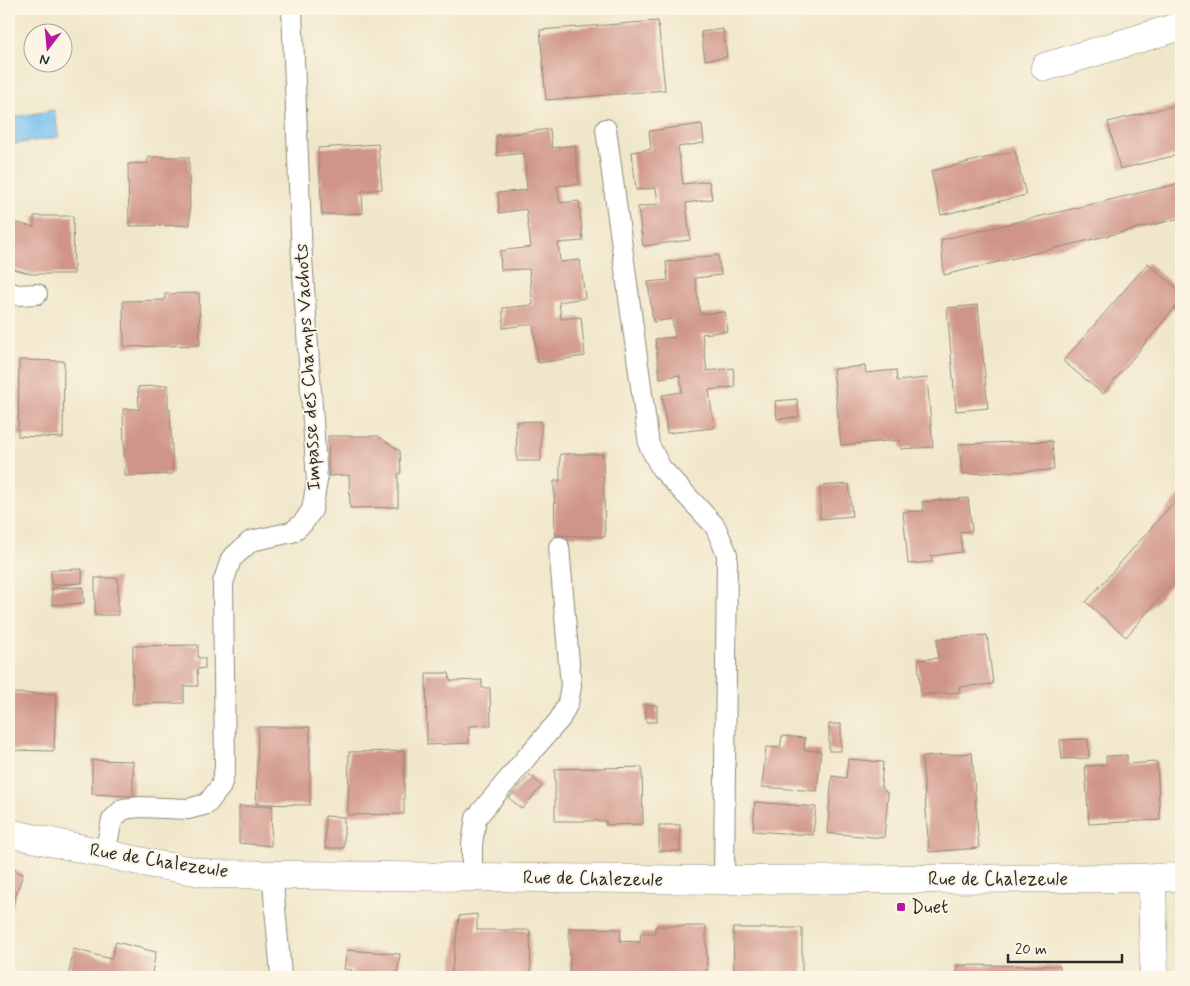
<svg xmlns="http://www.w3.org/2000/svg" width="1190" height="986" viewBox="0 0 1190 986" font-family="Mynerve,sans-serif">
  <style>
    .water { fill: #75c0ee; stroke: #50768c }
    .building { fill: #d09589 }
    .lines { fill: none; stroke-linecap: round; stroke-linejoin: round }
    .service-casing { stroke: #8e897a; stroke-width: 22 }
    .minor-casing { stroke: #8e897a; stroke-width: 29 }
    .tertiary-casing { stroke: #8e897a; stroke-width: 29 }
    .service { stroke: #fff; stroke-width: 20 }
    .minor { stroke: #fff; stroke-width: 28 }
    .tertiary { stroke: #fff; stroke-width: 28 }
    .poi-dot { fill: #b5179e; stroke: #fcf5e5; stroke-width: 2 }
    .labels { text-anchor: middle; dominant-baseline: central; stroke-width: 4; stroke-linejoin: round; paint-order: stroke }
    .street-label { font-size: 19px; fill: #2b2b2b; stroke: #fcf5e5 }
    .poi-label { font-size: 19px; fill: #2b2b2b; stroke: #fcf5e5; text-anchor: start }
  </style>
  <rect width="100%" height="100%" fill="#fcf5e5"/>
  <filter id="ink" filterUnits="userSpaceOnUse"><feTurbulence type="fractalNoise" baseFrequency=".02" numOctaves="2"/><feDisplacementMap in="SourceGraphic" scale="10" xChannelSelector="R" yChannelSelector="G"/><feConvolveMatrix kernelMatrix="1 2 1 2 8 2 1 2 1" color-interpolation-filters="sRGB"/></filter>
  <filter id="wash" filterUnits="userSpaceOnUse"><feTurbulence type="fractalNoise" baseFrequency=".0096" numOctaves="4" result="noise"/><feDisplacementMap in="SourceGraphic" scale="20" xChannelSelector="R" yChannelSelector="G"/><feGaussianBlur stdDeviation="1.12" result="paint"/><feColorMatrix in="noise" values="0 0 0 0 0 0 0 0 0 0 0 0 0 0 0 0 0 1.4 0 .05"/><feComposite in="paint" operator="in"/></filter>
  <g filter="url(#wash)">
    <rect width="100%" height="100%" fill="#f0e7ca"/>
    <path class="water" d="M54,110L59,137L9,145V118Z"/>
    <g id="blocks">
      <g class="building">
        <path d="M658,21L665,90L546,100L540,30Z"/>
        <path d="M723,29L727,57L705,60L701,32Z"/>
        <path d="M1181,104V154L1120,169L1108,122Z"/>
        <path d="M702,124L704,143L678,147L683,184L709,181L712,199L686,203L690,240L643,246L638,207L658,204L656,188L636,190L632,152L651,149L649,131Z"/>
        <path d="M550,129L552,148L575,145L579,184L557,186L560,203L579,201L583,241L558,243L560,262L580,260L585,298L559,302L561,319L581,317L585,356L538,363L533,324L503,328V308L533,305L529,269L501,270L500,251L531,247L526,209L499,213L498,193L527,190L524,153L497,156L496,136Z"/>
        <path d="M378,144L382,189L362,191L363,213L322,215L318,148Z"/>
        <path d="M1015,151L1026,195L941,215L931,171Z"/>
        <path d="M148,157H189L190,225L129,226L128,164L148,163Z"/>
        <path d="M1181,183V218L944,275L941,240Z"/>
        <path d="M34,216H73L74,274H32L9,268V221L34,227Z"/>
        <path d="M718,255L721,275L695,278L700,314L725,312L728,331L702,334L707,371L733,368L735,387L709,390L714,428L667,433L662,395L682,392L680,375L660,378L655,339L675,337L672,319L653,322L648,282L668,280L666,262Z"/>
        <path d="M1148,263L1181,292V300L1103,394L1063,361Z"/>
        <path d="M199,293L200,345L124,347L123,301L165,300V294Z"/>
        <path d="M978,305L988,408L956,411L947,308Z"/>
        <path d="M19,360L64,361L63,438L18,436Z"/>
        <path d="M865,366L866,373L896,370L897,381L927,378L933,447L901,449L900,440L841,445L833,369Z"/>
        <path d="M168,385V409L170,408L173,474L125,476L123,409H139L138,387Z"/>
        <path d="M797,399L799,417L777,419L775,401Z"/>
        <path d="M541,421V461H517L516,422Z"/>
        <path d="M328,436H378L400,451L401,473L398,474V507L350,508L349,475L329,476Z"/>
        <path d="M1052,441L1054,470L962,474L959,444Z"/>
        <path d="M560,454H603L605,537L555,535L554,481H560Z"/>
        <path d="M849,484L852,516L820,519V486Z"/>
        <path d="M1181,494V573L1126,637L1086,602Z"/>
        <path d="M968,498L972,531L960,532L962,552L931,556L932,562L908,564L903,512L924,511L922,502Z"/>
        <path d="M82,569V583L51,585V570Z"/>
        <rect x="95" y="578" width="23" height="37"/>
        <path d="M83,587L84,603L52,605V588Z"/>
        <path d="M987,635L993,684L959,687L960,692L921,695L918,660L938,658L937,639Z"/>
        <path d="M198,645V658H205V668L197,669L198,686H184V703L132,704L133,646Z"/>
        <path d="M426,673H449L450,681L482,680V688H490L491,725L469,726V743L427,745Z"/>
        <path d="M9,693L56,694L54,751L9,750Z"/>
        <path d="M645,705H657V722H646Z"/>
        <rect x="829" y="724" width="12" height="27"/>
        <path d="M258,727H310V805L256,804Z"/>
        <path d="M782,736L805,738L804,750L821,751L817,791L762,787L766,747L780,748Z"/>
        <path d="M1088,739L1089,758L1062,759L1060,740Z"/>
        <path d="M404,751V814L348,815L349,752Z"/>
        <path d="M972,753L979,848L929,852L922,757Z"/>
        <path d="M1127,755V764L1157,762L1160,820L1089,824L1085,766L1106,765V756Z"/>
        <path d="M848,759L883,762L881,786L888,794L884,838L827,833L832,776L846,778Z"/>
        <path d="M92,760L133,761V796L92,794Z"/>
        <path d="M642,767L643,824L606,825V821H555V769Z"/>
        <path d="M530,775L542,786L522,809L509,798Z"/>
        <path d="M755,802L816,807L813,835L753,831Z"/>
        <path d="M239,806H272L271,846L239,843Z"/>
        <path d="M325,816L344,817V848H325Z"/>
        <rect x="659" y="825" width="21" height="26"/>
        <path d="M9,868L23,874L9,916Z"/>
        <path d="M477,914V930H530L531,977H451L459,916Z"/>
        <path d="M655,926H706L707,977H570L569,928L621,929L620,941L640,942L641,933H655Z"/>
        <path d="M733,928H802V975L734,974Z"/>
        <path d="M116,942L156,952L151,977H68L74,949L111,959Z"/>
        <path d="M347,950L400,954L397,977H351L352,970L344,969Z"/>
        <path d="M957,965L1060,966V977H957Z"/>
      </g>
    </g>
  </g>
  <g filter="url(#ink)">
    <use href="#blocks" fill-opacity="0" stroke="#8e897a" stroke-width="1"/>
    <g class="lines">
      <defs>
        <g id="service">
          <path d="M606,129L649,445L661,468L715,526L727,554L724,880"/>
          <path d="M9,292L17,295L37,294"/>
          <path d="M105,853L112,820L123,809L140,807L188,809L207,804L221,786L225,769L223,583L231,559L251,541L292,532L303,523L312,510L317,481L302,258L292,9"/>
          <path d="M273,875C274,909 279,943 281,977"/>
          <path d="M472,878V844L476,818L526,758L560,719L568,703L571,686L559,547"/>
        </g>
        <path id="minor" d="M1045,67L1181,26"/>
        <g id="tertiary">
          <path d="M9,833L153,864L212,874L724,880L1140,878L1181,877"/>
          <path d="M1152,878L1154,977"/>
        </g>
      </defs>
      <use href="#service" class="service-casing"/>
      <use href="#minor" class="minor-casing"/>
      <use href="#tertiary" class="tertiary-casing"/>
      <use href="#service" class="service"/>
      <use href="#minor" class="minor"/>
      <use href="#tertiary" class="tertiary"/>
    </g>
  </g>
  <rect class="poi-dot" x="896" y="902" width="10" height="10" rx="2.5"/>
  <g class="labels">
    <g class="street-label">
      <text transform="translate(308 367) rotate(-93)">Impasse des Champs Vachots</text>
      <text transform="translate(159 861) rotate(9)">Rue de Chalezeule</text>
      <text transform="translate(593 879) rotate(1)">Rue de Chalezeule</text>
      <text x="998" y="879">Rue de Chalezeule</text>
    </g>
    <g class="poi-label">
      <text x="911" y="907">Duet</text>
    </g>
  </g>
  <rect width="1190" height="986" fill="none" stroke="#fcf5e5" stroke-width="30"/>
  <g transform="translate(48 48) rotate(196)"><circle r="24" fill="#fcf5e5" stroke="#a8a49b"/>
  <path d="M0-4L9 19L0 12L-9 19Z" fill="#b5179e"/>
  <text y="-8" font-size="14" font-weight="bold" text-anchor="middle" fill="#2b2b2b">N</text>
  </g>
  <path d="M1008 954v8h114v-8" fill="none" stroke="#2b2b2b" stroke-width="2.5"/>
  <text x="1015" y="954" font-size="15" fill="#2b2b2b" stroke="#fcf5e5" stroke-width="4" paint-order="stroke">20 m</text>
</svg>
